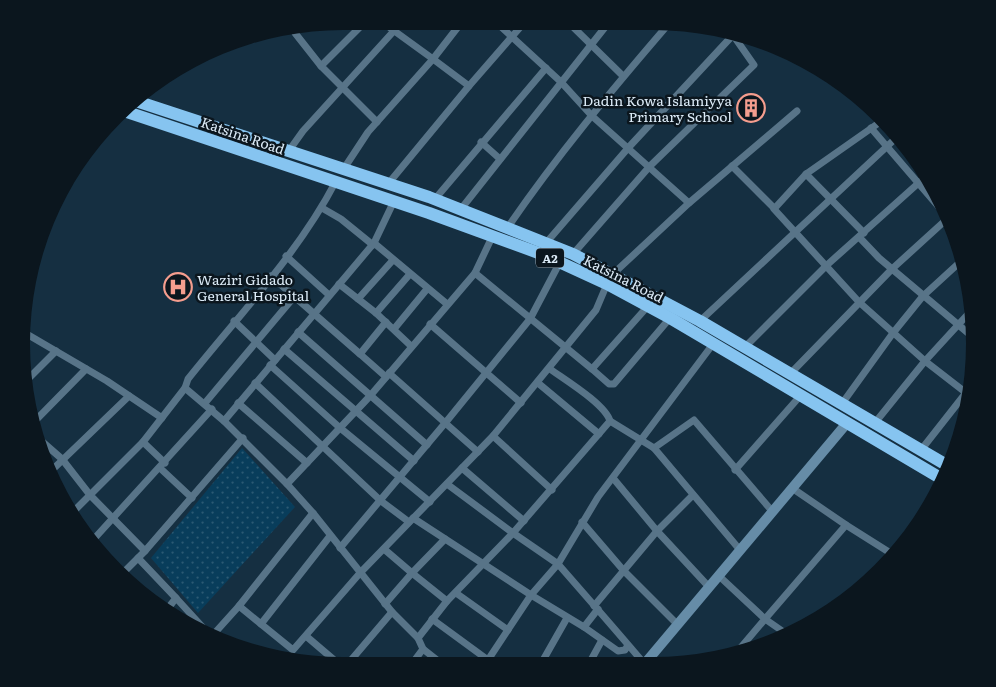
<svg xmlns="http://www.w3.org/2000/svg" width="996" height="687" viewBox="0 0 996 687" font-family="Literata,serif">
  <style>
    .park { fill: url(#park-dots) }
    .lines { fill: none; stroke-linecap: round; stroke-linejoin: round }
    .street { stroke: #587488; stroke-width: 7 }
    .secondary { stroke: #668ca7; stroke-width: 10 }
    .highway { stroke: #86c4f0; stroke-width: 12 }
    .labels { text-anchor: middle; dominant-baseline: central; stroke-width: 5; stroke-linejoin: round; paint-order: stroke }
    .shield { fill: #0b161e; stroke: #9dabb6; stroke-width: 1 }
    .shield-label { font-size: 12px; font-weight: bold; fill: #dcebf7 }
    .poi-label { font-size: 14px; fill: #dcebf7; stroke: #0b161e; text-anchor: end }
    .street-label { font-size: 14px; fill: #dcebf7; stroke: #0b161e }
  </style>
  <defs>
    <pattern id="park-dots" width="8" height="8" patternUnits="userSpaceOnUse" patternTransform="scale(1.25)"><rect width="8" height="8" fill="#083d5b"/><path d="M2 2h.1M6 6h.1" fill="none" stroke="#2b5973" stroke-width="1.8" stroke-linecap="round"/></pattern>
  </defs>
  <rect width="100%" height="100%" fill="#152f41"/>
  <path class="park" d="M242,448L295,507L198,613L151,558Z"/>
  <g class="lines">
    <g class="street">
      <path d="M365,22L321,66L377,122"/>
      <path d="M498,24L561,82L592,116L689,203"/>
      <path d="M571,25L623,76"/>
      <path d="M293,28L295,33L321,66"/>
      <path d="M469,86L523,24"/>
      <path d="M883,120L806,174L774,209L859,302L925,361L965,392"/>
      <path d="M871,128L950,220"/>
      <path d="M481,142L500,159"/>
      <path d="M288,152L303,131L402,22"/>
      <path d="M732,166L774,208"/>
      <path d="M343,170L368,132L433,59L382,22"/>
      <path d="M806,174L864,233"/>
      <path d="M388,184L469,86L433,59L461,23"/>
      <path d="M435,199L546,68"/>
      <path d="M322,208L341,219L373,245"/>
      <path d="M461,209L606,26"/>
      <path d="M508,227C556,157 611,91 666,27"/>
      <path d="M859,237L879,258L974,338"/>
      <path d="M374,243L447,304"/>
      <path d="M546,243L629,147L733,35L754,65L650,166L573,254"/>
      <path d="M286,256L329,295"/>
      <path d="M475,273L592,369"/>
      <path d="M613,274L689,203L797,111"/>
      <path d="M271,276L360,354"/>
      <path d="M339,284L376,313L411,346"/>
      <path d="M358,299L393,260"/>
      <path d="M648,306L592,369L609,384H614L670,318"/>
      <path d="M376,313L410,274"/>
      <path d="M234,321L275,360"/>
      <path d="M700,321L896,138"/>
      <path d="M430,324L521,403"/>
      <path d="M394,329L427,289"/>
      <path d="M298,332L427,445"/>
      <path d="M25,333L107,381L162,418"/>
      <path d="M745,347L827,265L923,179"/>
      <path d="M284,349L414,461"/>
      <path d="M270,365L339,427L430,502"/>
      <path d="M550,369C565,380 605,404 610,421"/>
      <path d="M389,373L478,452"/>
      <path d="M790,374L892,269L948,218"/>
      <path d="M386,377L360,354L386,322"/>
      <path d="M27,380L56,351"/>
      <path d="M255,383L381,501L409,522"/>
      <path d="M538,383L599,434"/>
      <path d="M185,388L224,421L287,484L313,513L392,612L418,638L423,649L442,664"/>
      <path d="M205,403L294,297"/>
      <path d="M238,403L307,463"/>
      <path d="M841,405L893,333L923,296L959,263"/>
      <path d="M224,421L374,243L394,201"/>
      <path d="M33,423L86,369"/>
      <path d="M874,424L925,361L969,313"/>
      <path d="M493,436L552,490"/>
      <path d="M38,438L62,459L90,495L73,512"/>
      <path d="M143,442L165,463"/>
      <path d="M654,448L740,550"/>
      <path d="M921,450L965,394"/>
      <path d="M160,468L192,498"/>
      <path d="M462,468L524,521"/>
      <path d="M735,470L801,395"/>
      <path d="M50,472L129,396"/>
      <path d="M613,478L657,531L709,587"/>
      <path d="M287,484L370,396L475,273L493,235"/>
      <path d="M447,484L513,533L610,421L654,448L694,420L772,511"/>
      <path d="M313,513L239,606L261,624L330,536"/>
      <path d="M413,518L531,595L486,663"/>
      <path d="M582,522L624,571L677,624"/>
      <path d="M846,525L892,554"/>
      <path d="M445,539L412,573L447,601L513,533L558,564L598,497L713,344"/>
      <path d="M93,540L212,409"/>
      <path d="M340,548L446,422L530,319L560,262"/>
      <path d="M384,549L412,573L385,604"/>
      <path d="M145,551L243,438"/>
      <path d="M138,558L176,598L169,607"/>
      <path d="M121,575L145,551L90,495L143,442L185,388L188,379C239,315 298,254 336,181"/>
      <path d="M718,575L765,619L737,652"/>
      <path d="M456,593L508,630"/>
      <path d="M176,598L208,633"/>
      <path d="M594,606L657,531L693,495"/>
      <path d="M432,619L488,660"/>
      <path d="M261,624L293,650L360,573L493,436L596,310L607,284"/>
      <path d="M584,627L598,609"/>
      <path d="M788,635L765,619L846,525L792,488"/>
      <path d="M212,636L239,606"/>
      <path d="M306,636L340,665"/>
      <path d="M418,638L447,601"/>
      <path d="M628,645L625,650L618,651L584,627L531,595L558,564C586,596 614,628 642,661"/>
      <path d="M542,662L567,618"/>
      <path d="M590,662L602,640"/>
      <path d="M411,665L423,649"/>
      <path d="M346,666L392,612"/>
    </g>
    <path class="secondary" d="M647,661L847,423"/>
    <g class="highway">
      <path d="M136,101L429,197L573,254L700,321L950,467"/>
      <path d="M124,111L429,213L544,255L607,284L670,318L942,479"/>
    </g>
  </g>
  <defs>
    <symbol id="building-ring" viewBox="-11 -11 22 22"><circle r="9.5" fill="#0b161e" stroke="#f59d8e" stroke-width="1.5"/><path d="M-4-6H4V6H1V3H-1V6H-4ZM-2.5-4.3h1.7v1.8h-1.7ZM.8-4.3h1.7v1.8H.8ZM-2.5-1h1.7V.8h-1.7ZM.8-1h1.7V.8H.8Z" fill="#f59d8e"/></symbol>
    <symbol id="hospital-ring" viewBox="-11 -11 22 22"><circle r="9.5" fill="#0b161e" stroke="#f59d8e" stroke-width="1.5"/><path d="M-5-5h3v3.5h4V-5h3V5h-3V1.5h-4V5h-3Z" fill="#f59d8e"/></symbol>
  </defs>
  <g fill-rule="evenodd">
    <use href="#building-ring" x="735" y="92" width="32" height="32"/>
    <use href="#hospital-ring" x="162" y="271" width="32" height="32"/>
  </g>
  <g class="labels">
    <rect class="shield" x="536" y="248.5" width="28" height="19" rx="4"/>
    <g class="shield-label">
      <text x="550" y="258">A2</text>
    </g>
    <g class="poi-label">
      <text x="732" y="100">Dadin Kowa Islamiyya<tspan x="732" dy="16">Primary School</tspan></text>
      <text x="197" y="279" text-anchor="start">Waziri Gidado<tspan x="197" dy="16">General Hospital</tspan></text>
    </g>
    <g class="street-label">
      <text transform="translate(243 135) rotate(19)">Katsina Road</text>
      <text transform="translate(624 278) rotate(27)">Katsina Road</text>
    </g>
  </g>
  <path d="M0 0H996V687H0ZM343 30H653A313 313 0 0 1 966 343V344A313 313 0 0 1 653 657H343A313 313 0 0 1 30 344V343A313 313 0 0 1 343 30Z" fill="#0b161e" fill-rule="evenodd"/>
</svg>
